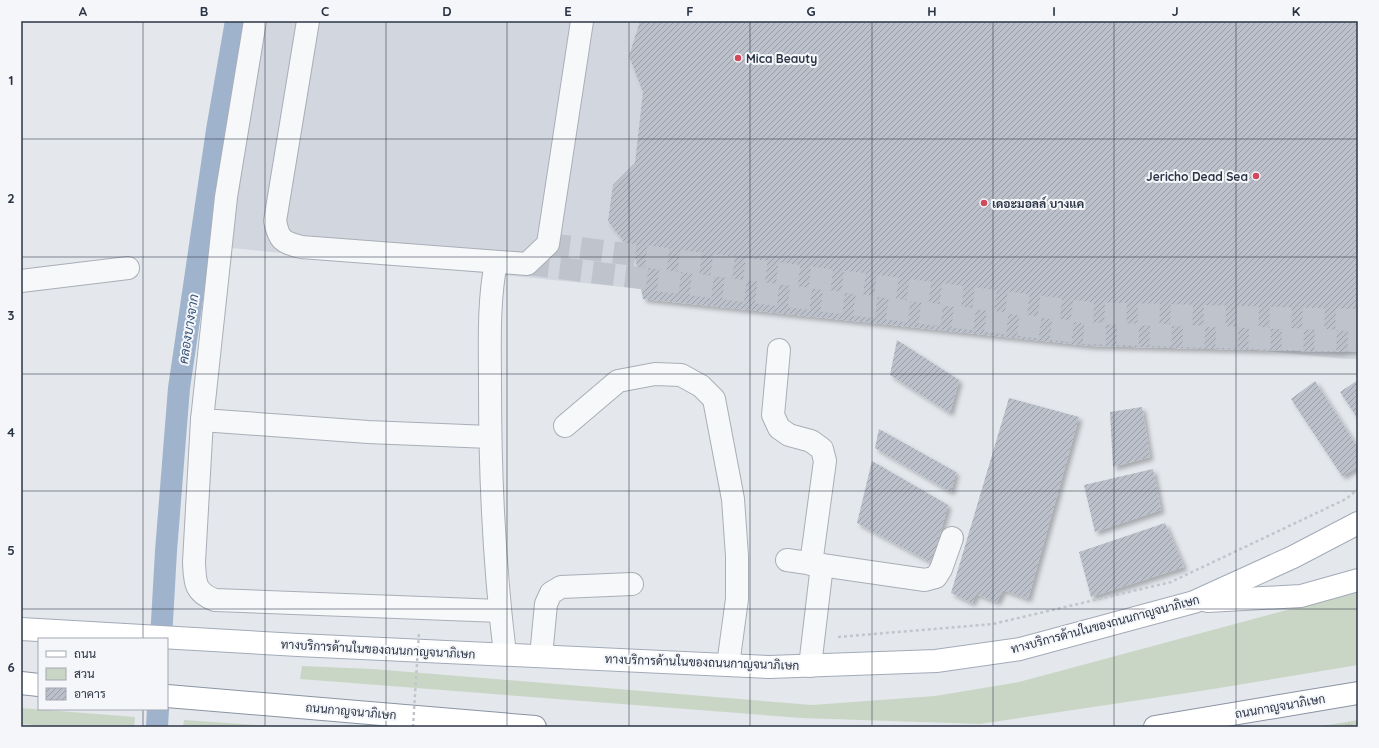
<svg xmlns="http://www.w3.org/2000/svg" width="1379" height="748" viewBox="0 0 1379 748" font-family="Quicksand,Sarabun,sans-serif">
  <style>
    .built { fill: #d2d6de }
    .green { fill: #c9d6c5 }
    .park { fill: url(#park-tufts) }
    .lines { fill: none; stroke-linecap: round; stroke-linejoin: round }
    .canal { stroke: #9fb4cc; stroke-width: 22 }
    .building { fill: url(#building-hatch); filter: url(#shadow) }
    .minor-tunnel { stroke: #bfc3cb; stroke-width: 22; stroke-dasharray: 22 11; stroke-linecap: butt }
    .minor-casing { stroke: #a9aeb7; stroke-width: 24 }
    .major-casing { stroke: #a3abb8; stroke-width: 24 }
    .highway-casing { stroke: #8b94a3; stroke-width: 24 }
    .path { stroke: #c2c5cb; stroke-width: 2.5; stroke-dasharray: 3 3; stroke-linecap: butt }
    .minor { stroke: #f7f8fa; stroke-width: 22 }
    .major { stroke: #fff; stroke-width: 22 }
    .highway { stroke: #fff; stroke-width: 22 }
    .path-bridge { stroke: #c2c5cb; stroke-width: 2.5; stroke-dasharray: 3 3; stroke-linecap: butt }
    .grid { fill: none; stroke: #2b3445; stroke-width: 1; stroke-opacity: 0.55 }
    .poi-dot { fill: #d1495b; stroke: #f4f6f9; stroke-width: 1.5 }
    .labels { text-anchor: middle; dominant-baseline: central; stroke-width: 4; stroke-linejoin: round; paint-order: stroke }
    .poi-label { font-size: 12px; font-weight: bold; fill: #2b3445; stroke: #f4f6f9; text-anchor: start }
    .street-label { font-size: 12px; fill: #2b3445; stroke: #f4f6f9 }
    .water-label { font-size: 13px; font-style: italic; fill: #34527a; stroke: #f4f6f9 }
    .neatline { fill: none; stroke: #2b3445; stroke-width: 1.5 }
    .grid-label { font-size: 13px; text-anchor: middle; font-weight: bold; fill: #2b3445 }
  </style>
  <defs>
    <pattern id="park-tufts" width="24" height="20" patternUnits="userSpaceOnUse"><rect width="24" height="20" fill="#c9d6c5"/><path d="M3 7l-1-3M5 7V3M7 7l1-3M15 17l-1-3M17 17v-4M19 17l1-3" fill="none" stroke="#adb8ab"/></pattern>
    <pattern id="building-hatch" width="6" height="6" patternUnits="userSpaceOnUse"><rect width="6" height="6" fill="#bbc0ca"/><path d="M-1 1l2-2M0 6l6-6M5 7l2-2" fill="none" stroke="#989da6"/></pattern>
    <filter id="shadow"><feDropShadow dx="3.5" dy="3.5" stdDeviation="2" flood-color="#0004"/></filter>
  </defs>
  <rect width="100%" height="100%" fill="#e4e7ec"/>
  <path class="built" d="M244,21H1358V359H1346L212,246Z"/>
  <g class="green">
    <path d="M1358,591V665L1207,690L980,724L802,718L300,679L302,666L373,669L812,705L935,696L1019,682Z"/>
    <path d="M21,708L135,717L134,727H61L21,724Z"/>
    <path d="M184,720L283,727H183Z"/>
  </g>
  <path class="park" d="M1358,720V727H1316Z"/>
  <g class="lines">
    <g class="canal">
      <path d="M161,639L166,551L179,388L217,130L236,21"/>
      <path d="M157,727L158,709"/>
    </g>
  </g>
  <g class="building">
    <path d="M640,21H1358V350L1339,352L1091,346L643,299L635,256L608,221L613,185L635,163L643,92L629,56Z"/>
    <path d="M897,340L959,380L950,413L890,375Z"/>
    <path d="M1358,380V419L1340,392Z"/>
    <path d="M1315,381L1358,448V467L1342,476L1291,399Z"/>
    <path d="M1009,398L1079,417L1028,599L1003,590L997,602L976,594L972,603L951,593Z"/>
    <path d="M1142,407L1150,457L1113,467L1110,412Z"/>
    <path d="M879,429L956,472L951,492L875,448Z"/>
    <path d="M872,461L948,505L932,563L857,523Z"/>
    <path d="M1153,469L1161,510L1095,532L1084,485Z"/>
    <path d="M1165,523L1184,567L1091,597L1079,552Z"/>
  </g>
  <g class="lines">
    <g class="minor-tunnel">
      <path d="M548,244L1090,313L1358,320"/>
      <path d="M527,264L1084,333L1358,341"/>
    </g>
    <defs>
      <g id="minor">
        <path d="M255,21L226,197L202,420L368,432L490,437"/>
        <path d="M308,21L275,221C279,240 282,242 301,247L527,264L548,244L582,21"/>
        <path d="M496,262C488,303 490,345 490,387C490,476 494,565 505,654"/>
        <path d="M21,281L128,268"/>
        <path d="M779,350L773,415L779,428L789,435L811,441L822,449L825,461L811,564"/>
        <path d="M202,420L194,562C195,582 194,592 215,600L500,611"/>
        <path d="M565,426L618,381L655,374L681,375L701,386L714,399L733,499L737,556V599L728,665"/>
        <path d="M787,560L925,580L936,577L941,569L952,538"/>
        <path d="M541,656L546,604L551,593L561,587L632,584"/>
        <path d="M810,666L822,565"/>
      </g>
      <g id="major">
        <path d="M1207,601L1301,596L1358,580"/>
        <path d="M21,629L298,645L769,667L936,661L1020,649L1194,602L1293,557L1358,523"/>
      </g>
      <g id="highway">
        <path d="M21,683L39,685"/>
        <path d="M167,696L535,727"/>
        <path d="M1155,727L1358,693"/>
      </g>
    </defs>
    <use href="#minor" class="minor-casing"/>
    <use href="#major" class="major-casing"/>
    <use href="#highway" class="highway-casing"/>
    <path class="path" d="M838,637L993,624L1171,582L1346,499L1358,489"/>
    <use href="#minor" class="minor"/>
    <use href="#major" class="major"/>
    <use href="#highway" class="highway"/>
    <path class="path-bridge" d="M413,727L419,632"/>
  </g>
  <path class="grid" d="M143,21V639M265,21V727M386,21V727M507,21V727M629,21V727M750,21V727M872,21V727M993,21V727M1114,21V727M1236,21V727M21,139H1358M21,257H1358M21,374H1358M21,491H1358M21,609H1358M143,709V727"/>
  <g class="poi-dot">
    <circle cx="738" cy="58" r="4"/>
    <circle cx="1256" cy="176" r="4"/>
    <circle cx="984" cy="203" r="4"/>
  </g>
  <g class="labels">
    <g class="poi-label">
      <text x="746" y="58">Mica Beauty</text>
      <text x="1248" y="176" text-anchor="end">Jericho Dead Sea</text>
      <text x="992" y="203">เดอะมอลล์ บางแค</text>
    </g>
    <g class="street-label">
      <text transform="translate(1105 624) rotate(-15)">ทางบริการด้านในของถนนกาญจนาภิเษก</text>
      <text transform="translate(378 649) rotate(3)">ทางบริการด้านในของถนนกาญจนาภิเษก</text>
      <text transform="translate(702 662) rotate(2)">ทางบริการด้านในของถนนกาญจนาภิเษก</text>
      <text transform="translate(1280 706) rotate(-10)">ถนนกาญจนาภิเษก</text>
      <text transform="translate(351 711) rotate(5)">ถนนกาญจนาภิเษก</text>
    </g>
    <g class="water-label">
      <text transform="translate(188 329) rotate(-81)">คลองบางจาก</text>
    </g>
  </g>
  <rect width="1379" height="748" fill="none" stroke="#f4f6f9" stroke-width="44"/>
  <rect x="38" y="638" width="130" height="72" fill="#f4f6f9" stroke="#a4a8b1"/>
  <rect x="46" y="651" width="20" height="6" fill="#ffffff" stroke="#a4a8b1"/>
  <text x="74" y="658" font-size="12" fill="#2b3445">ถนน</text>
  <rect x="46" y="668" width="20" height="12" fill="#c9d6c5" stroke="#a4a8b1"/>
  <text x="74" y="678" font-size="12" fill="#2b3445">สวน</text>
  <rect x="46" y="688" width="20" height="12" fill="url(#building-hatch)" stroke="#a4a8b1"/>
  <text x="74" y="698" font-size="12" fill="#2b3445">อาคาร</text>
  <rect x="22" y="22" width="1335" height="704" class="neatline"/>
  <g class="grid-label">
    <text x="83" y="16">A</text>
    <text x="204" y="16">B</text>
    <text x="325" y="16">C</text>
    <text x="447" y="16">D</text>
    <text x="568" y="16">E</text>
    <text x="690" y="16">F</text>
    <text x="811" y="16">G</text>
    <text x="932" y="16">H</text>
    <text x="1054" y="16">I</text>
    <text x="1175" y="16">J</text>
    <text x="1296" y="16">K</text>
    <text x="11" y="85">1</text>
    <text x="11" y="203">2</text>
    <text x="11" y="320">3</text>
    <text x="11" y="437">4</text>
    <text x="11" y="555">5</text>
    <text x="11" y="672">6</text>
  </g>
</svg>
